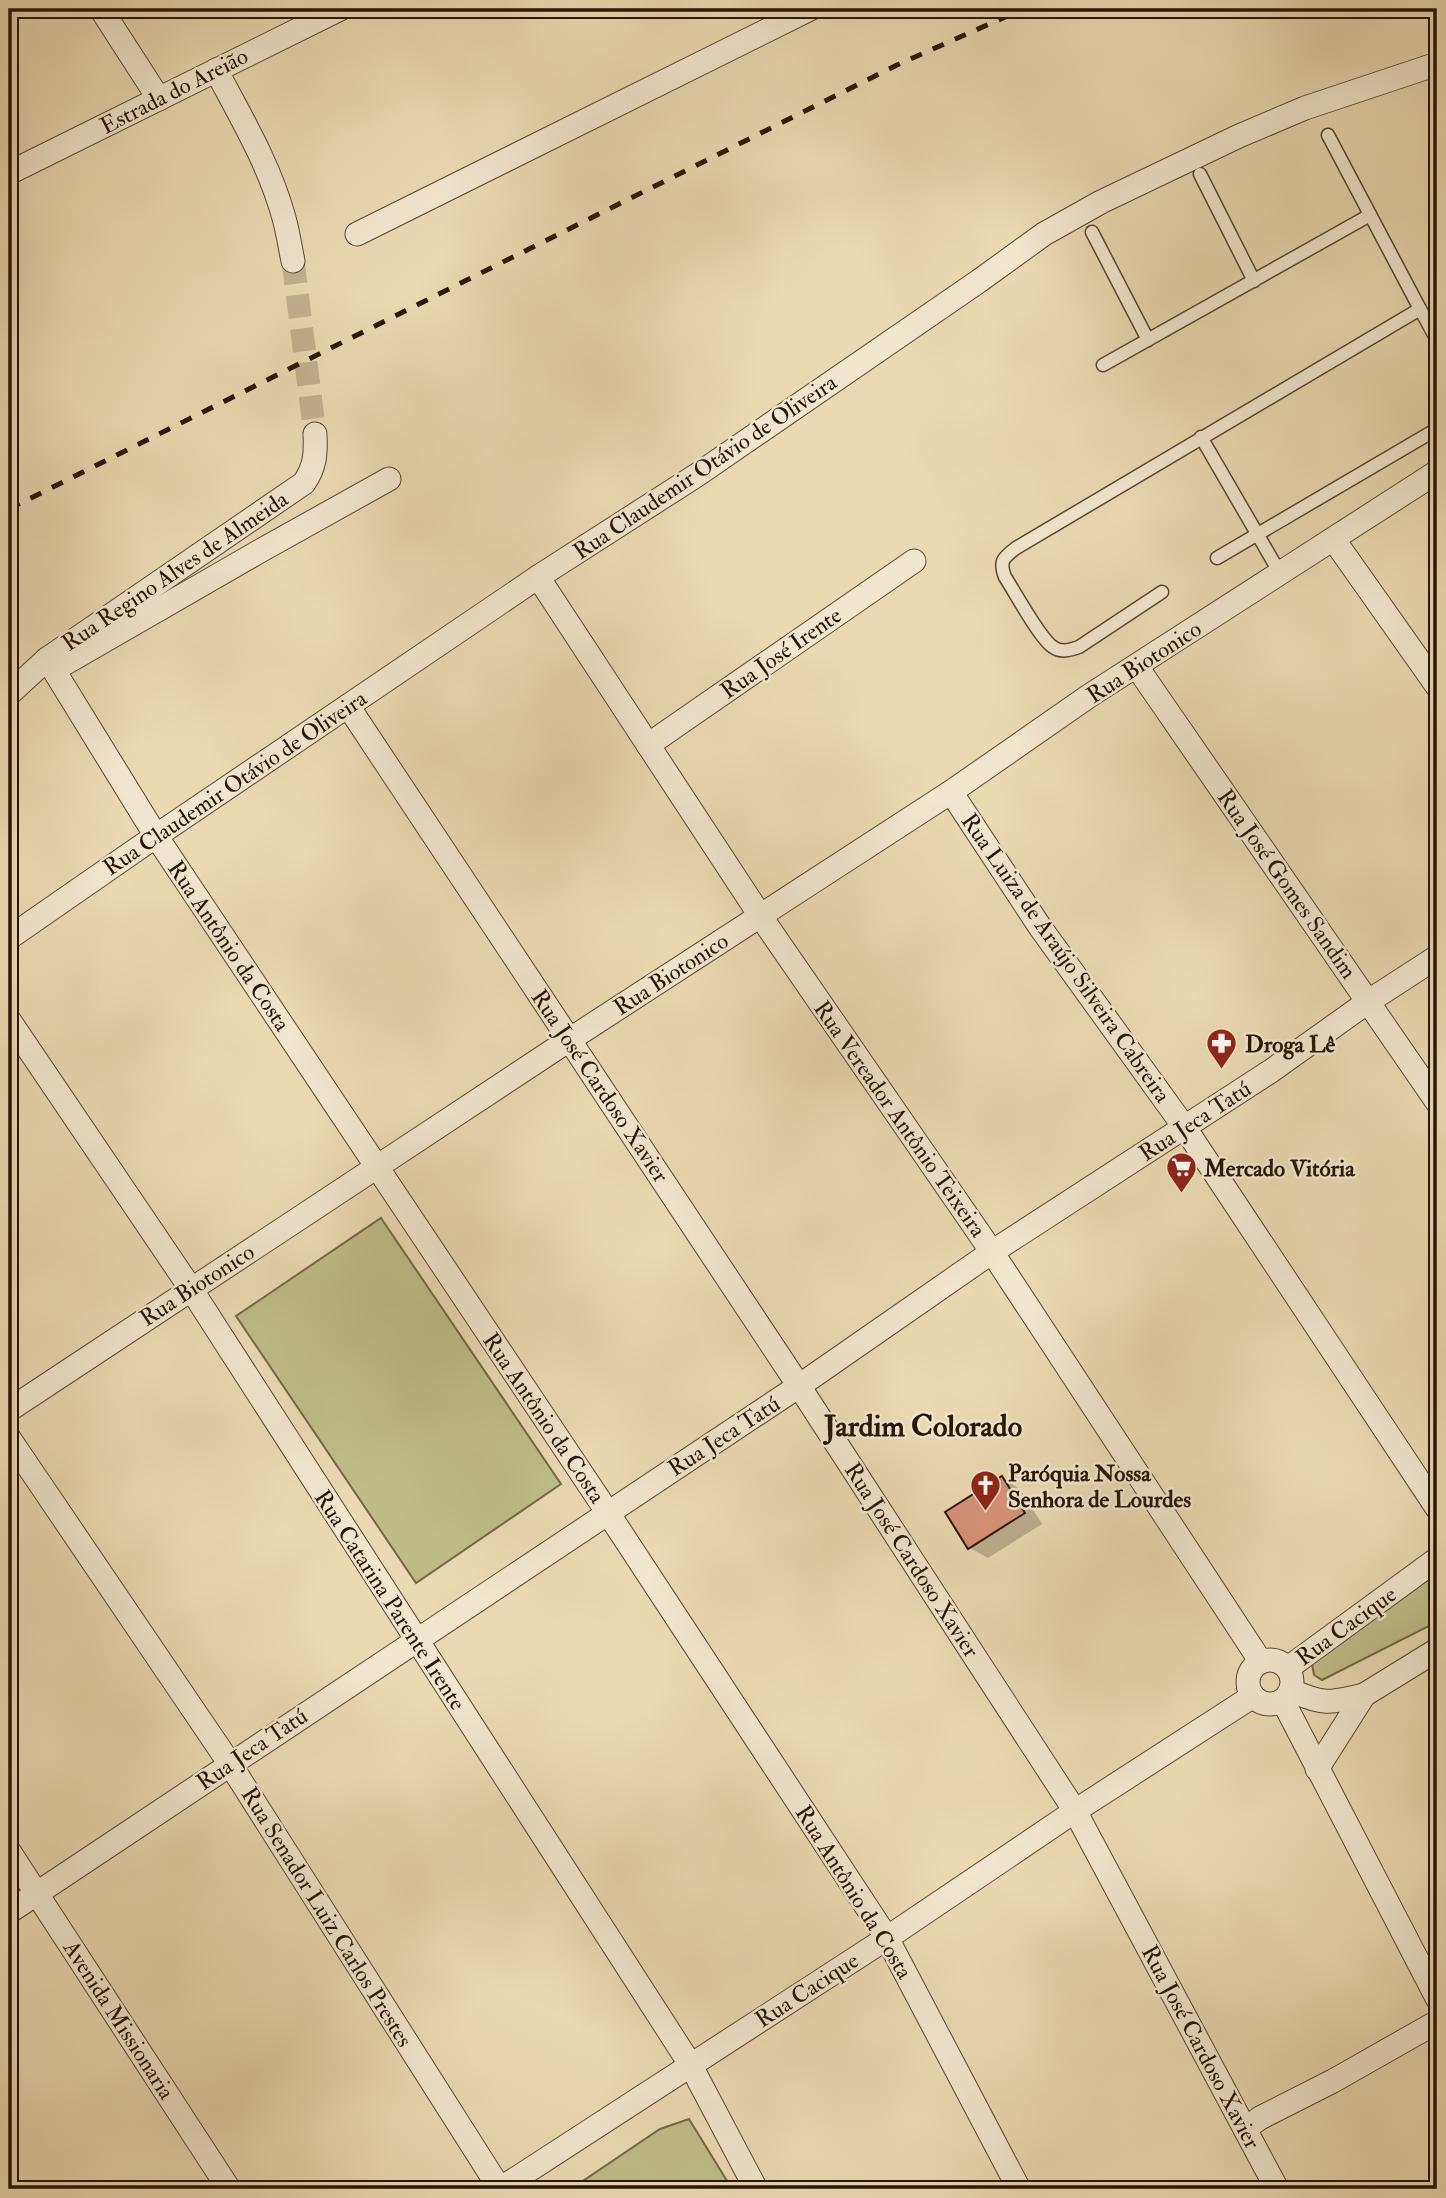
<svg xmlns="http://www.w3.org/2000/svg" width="1446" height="2198" viewBox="0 0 1446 2198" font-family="'IM FELL Double Pica',serif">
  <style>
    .park { fill: #bebd88; stroke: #736848; stroke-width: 2 }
    .shadow { fill: #0003 }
    .building { fill: #d7927a; stroke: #281408; stroke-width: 2 }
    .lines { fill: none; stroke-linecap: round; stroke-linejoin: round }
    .minor-tunnel { stroke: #c4b291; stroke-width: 23; stroke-dasharray: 23 11; stroke-linecap: butt }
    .service-casing { stroke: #594533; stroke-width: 15 }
    .minor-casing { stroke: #594533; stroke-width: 25 }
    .service { stroke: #f2e6ce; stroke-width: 12 }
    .minor { stroke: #f2e6ce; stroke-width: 23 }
    .rail { stroke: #281408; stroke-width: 5; stroke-dasharray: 12 12; stroke-linecap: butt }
    .labels { text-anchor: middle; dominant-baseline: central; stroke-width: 5; stroke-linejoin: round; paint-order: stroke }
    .street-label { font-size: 23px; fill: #281408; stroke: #f2e6ce }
    .poi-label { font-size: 23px; font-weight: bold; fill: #281408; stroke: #f2e6ce; text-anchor: start }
    .district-label { font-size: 30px; font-weight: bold; fill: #281408; stroke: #f2e6ce }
  </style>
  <rect width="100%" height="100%" fill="#ebd9b3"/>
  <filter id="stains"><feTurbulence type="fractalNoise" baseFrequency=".00286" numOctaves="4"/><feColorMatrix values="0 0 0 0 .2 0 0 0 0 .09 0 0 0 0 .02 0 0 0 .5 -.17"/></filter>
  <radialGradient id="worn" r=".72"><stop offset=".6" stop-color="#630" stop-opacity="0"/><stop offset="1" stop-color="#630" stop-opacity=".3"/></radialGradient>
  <g class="park">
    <path d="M381,1218L561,1484L416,1583L236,1316Z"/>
    <path d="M1437,1573V1622L1322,1680L1314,1675L1312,1664Z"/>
    <path d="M689,2119L732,2189H571L660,2129Z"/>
  </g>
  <path class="shadow" d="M1002,1478L1020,1489L1042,1524L988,1558L970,1548L948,1513Z"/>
  <path class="building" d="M1002,1476L1025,1513L968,1549L945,1512Z"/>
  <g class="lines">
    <path class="minor-tunnel" d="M293,261L315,434"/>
    <defs>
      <g id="service">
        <path d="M1328,135L1420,309"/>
        <path d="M1200,174L1254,281"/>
        <path d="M1092,232L1148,340"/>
        <path d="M1103,365L1370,215"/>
        <path d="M1201,437L1281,575"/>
        <path d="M1217,558L1437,429"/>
        <path d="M1162,592L1079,647C1070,650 1061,653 1053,647C1040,639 1015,592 1005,577C999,561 1003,558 1016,548L1420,309L1437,340"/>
      </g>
      <g id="minor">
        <path d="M101,9L159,99"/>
        <path d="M216,70C241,117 270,166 284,218C288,232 290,247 293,261"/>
        <path d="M9,173L340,9"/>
        <path d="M357,234L810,9"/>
        <path d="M1334,540L1437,686"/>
        <path d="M538,577L761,917L992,1252L1261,1662"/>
        <path d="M47,659L156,836L608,1513L887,1938L1019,2189"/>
        <path d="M1137,667L1437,1102"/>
        <path d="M57,668L260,551L389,479"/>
        <path d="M9,694L47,659L304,483C315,467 316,454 315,434"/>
        <path d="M348,706L799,1386L1075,1811L1277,2189"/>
        <path d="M648,745L914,561"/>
        <path d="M951,792L1040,927L1185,1128L1437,1508"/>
        <path d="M9,938L156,836L538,577L697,475L979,281L1044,234L1101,202L1239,136L1305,108L1437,64"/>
        <path d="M9,1020L191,1289L690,2064L756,2189"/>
        <path d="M9,1410L569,1040L951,792L1089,696L1437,472"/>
        <path d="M9,1438L230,1764L500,2189"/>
        <circle cx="1270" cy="1682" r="22"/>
        <path d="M1288,1668L1437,1559"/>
        <path d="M1292,1691C1324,1705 1330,1703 1364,1695"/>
        <path d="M1283,1701L1437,1998"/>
        <path d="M1317,1769L1364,1695L1437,1650"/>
        <path d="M9,1851L229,2189"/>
        <path d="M9,1912L799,1386L992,1252L1271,1071L1369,1001L1437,957"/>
        <path d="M1245,2129L1260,2118L1333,2081L1437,2022"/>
        <path d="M500,2189L887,1938L1075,1811L1253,1696"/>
      </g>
    </defs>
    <use href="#service" class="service-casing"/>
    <use href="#minor" class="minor-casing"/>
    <use href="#service" class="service"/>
    <use href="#minor" class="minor"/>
    <path class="rail" d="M9,509L897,65L1023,9"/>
  </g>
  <defs>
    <symbol id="pharmacy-pin" viewBox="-11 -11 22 30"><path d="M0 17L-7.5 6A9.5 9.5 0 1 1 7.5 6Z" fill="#8f2418" stroke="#f2e6ce"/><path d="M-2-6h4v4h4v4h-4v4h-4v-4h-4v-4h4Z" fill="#fff"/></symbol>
    <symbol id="supermarket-pin" viewBox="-11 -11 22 30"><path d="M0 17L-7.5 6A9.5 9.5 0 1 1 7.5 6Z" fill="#8f2418" stroke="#f2e6ce"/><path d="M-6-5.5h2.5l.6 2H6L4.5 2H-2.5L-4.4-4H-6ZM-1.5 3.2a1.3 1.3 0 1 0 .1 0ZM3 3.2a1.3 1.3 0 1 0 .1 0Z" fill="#fff"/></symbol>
    <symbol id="church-pin" viewBox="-11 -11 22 30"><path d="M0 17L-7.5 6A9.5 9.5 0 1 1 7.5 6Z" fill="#8f2418" stroke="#f2e6ce"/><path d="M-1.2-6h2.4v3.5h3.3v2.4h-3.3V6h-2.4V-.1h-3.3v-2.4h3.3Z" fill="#fff"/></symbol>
  </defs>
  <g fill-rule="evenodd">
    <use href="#pharmacy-pin" x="1204" y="1026" width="35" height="47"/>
    <use href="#supermarket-pin" x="1164" y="1150" width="35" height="47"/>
    <use href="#church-pin" x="968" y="1468" width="35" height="47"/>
  </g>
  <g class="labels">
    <g class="street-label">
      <text transform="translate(174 91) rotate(-27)">Estrada do Areião</text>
      <text transform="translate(705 467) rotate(-34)">Rua Claudemir Otávio de Oliveira</text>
      <text transform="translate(175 571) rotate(-34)">Rua Regino Alves de Almeida</text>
      <text transform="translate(781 653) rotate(-35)">Rua José Irente</text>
      <text transform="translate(1144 662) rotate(-33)">Rua Biotonico</text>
      <text transform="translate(235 783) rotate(-34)">Rua Claudemir Otávio de Oliveira</text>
      <text transform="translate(1287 884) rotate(55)">Rua José Gomes Sandim</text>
      <text transform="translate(229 946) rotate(56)">Rua Antônio da Costa</text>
      <text transform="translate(1066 958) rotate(55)">Rua Luiza de Araújo Silveira Cabreira</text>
      <text transform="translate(671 974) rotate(-33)">Rua Biotonico</text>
      <text transform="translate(600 1086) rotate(56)">Rua José Cardoso Xavier</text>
      <text transform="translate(900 1119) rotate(55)">Rua Vereador Antônio Teixeira</text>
      <text transform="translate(1195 1121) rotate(-33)">Rua Jeca Tatú</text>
      <text transform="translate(197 1285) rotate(-33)">Rua Biotonico</text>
      <text transform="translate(544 1418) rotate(56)">Rua Antônio da Costa</text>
      <text transform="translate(724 1436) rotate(-33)">Rua Jeca Tatú</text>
      <text transform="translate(912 1560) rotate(57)">Rua José Cardoso Xavier</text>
      <text transform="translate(390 1600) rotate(57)">Rua Catarina Parente Irente</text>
      <text transform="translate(1346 1626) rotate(-36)">Rua Cacique</text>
      <text transform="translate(252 1749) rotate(-34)">Rua Jeca Tatú</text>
      <text transform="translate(854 1892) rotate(58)">Rua Antônio da Costa</text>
      <text transform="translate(327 1917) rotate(58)">Rua Senador Luiz Carlos Prestes</text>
      <text transform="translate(807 1990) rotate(-33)">Rua Cacique</text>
      <text transform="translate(119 2020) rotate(57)">Avenida Missionaria</text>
      <text transform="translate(1201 2047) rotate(62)">Rua José Cardoso Xavier</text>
    </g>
    <g class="poi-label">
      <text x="1245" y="1044">Droga Lê</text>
      <text x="1204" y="1168">Mercado Vitória</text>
      <text x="1008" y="1473">Paróquia Nossa<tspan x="1008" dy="26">Senhora de Lourdes</tspan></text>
    </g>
    <g class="district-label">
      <text x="923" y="1426">Jardim Colorado</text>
    </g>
  </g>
  <rect width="1446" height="2198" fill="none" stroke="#ebd9b3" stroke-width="35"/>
  <rect x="10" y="10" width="1425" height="2177" fill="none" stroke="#281408" stroke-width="3.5"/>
  <rect x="18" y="18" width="1411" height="2163" fill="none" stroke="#281408" stroke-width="2"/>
  <rect width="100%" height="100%" filter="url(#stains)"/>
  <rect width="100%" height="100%" fill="url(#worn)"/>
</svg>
